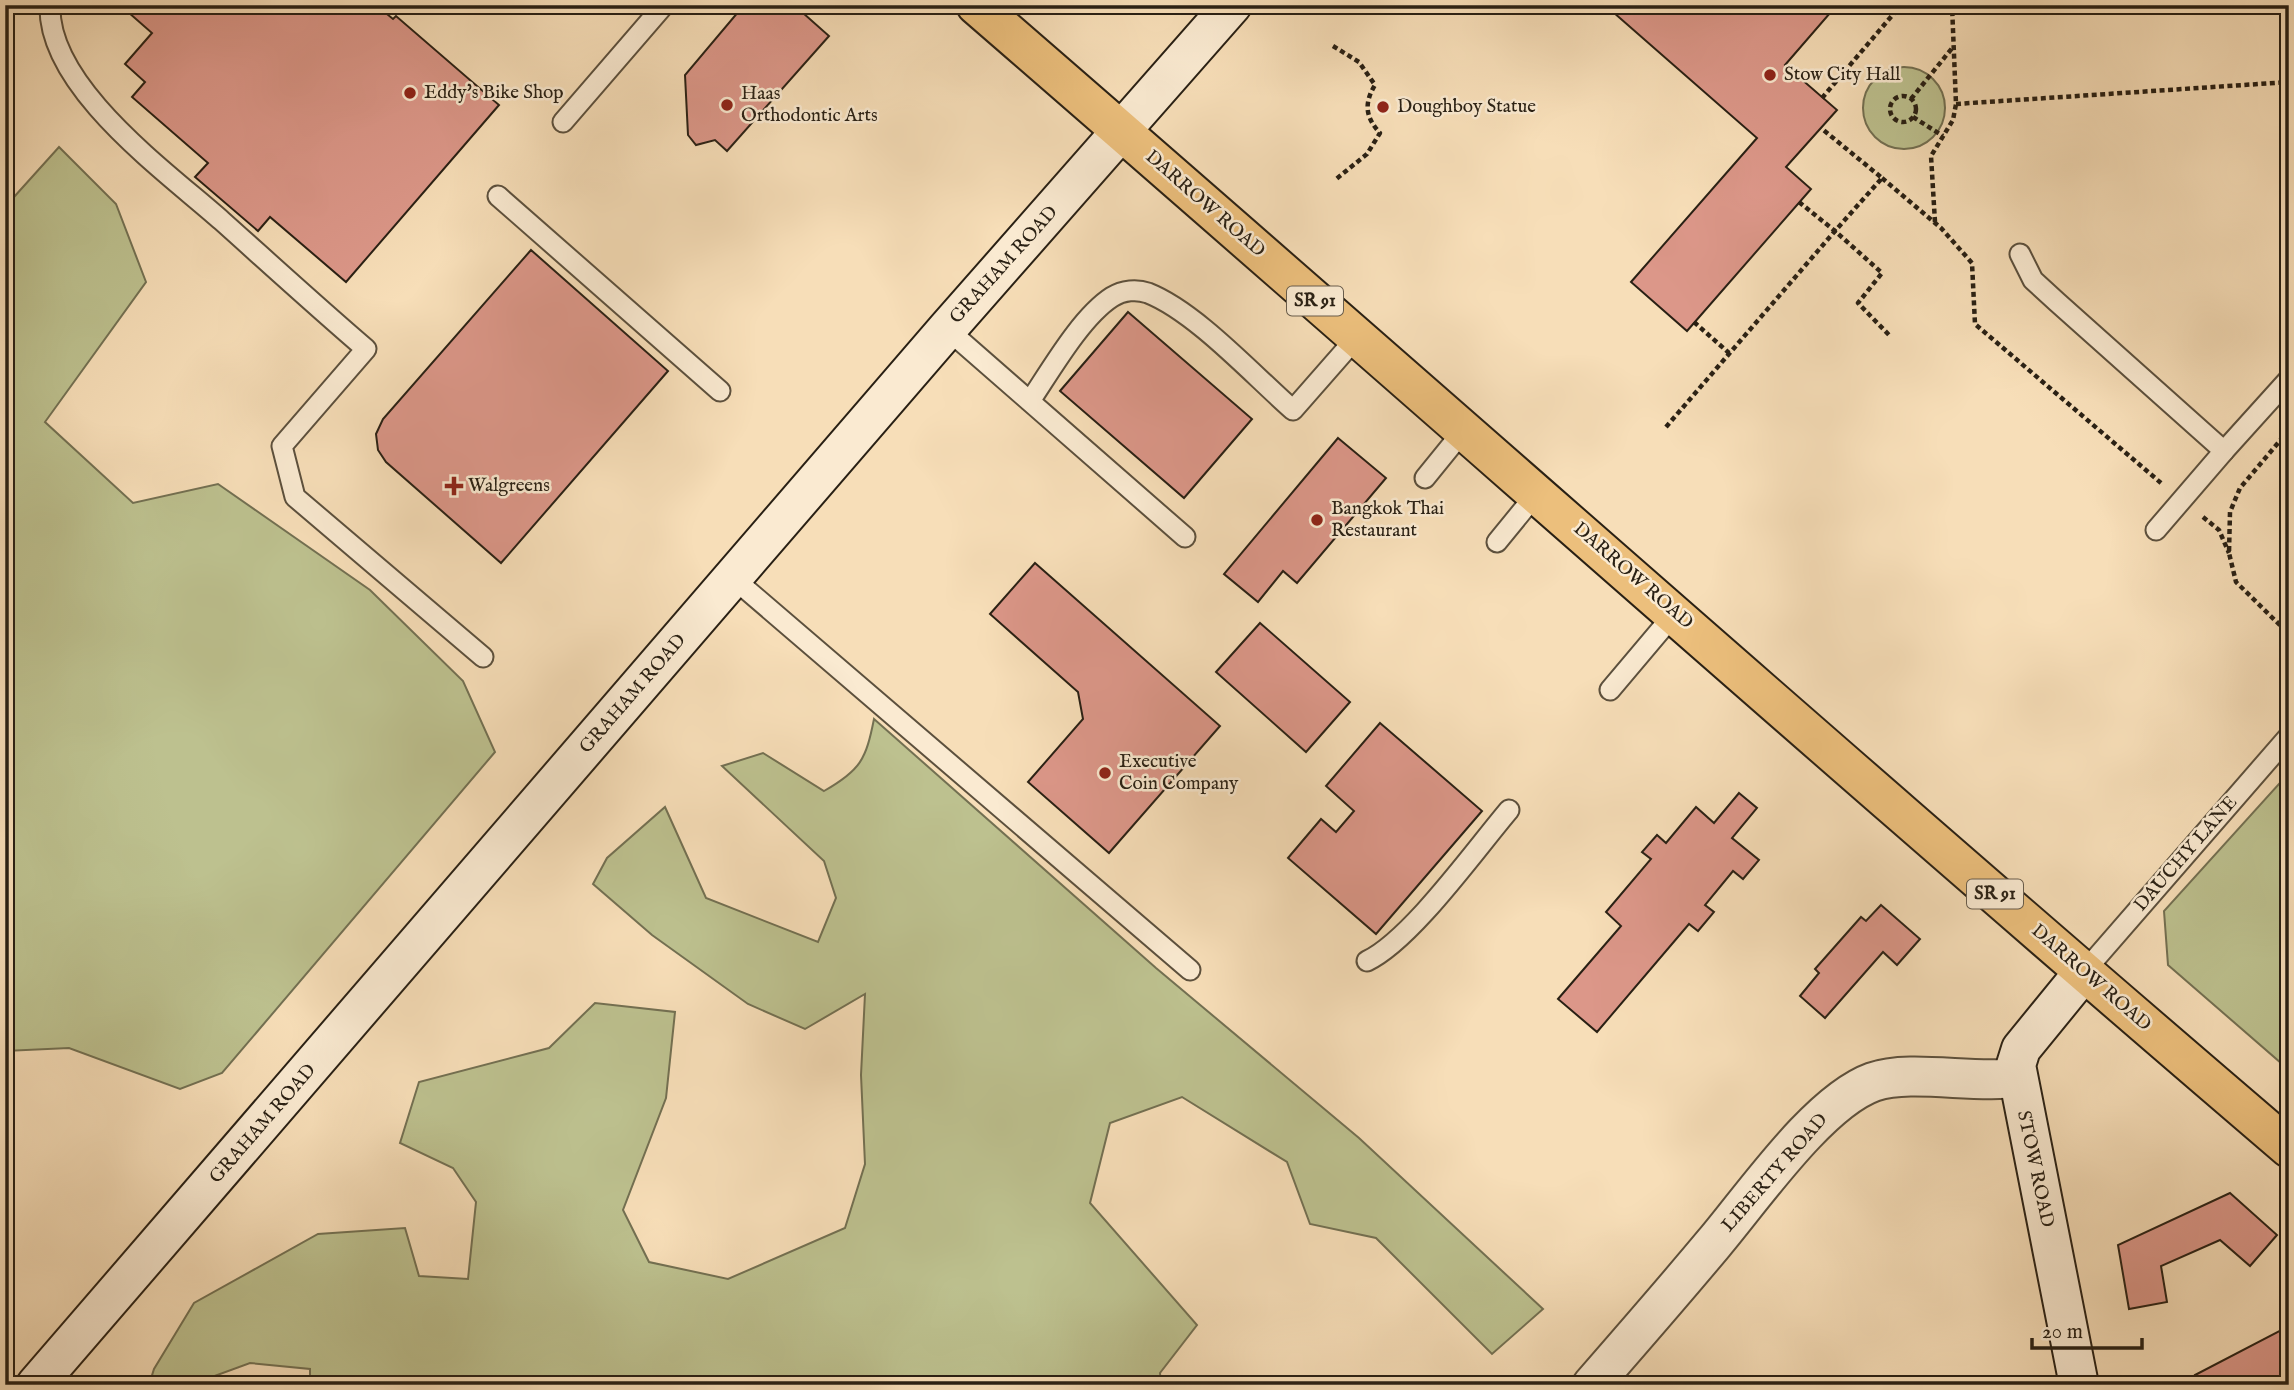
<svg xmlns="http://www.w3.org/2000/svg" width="2294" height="1390" viewBox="0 0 2294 1390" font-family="'IM FELL English',serif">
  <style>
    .green { fill: #bdc18f; stroke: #737052; stroke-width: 2 }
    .building { fill: #dc9789; stroke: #292014; stroke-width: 2 }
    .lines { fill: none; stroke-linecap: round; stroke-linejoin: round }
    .lane-casing { stroke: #5c503d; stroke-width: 23 }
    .street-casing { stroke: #5c503d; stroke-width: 42 }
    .secondary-casing { stroke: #292014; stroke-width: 42 }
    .primary-casing { stroke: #292014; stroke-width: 42 }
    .path { stroke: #292014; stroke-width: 4.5; stroke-dasharray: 5 3.5; stroke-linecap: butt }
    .lane { stroke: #faead1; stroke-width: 19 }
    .street { stroke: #faead1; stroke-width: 38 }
    .secondary { stroke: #faead1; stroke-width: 38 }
    .primary { stroke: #ecbf7c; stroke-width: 38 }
    .poi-dot { fill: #8f2418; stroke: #faead1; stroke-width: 2.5 }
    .labels { text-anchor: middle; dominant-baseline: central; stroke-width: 5; stroke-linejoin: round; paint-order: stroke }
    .shield { fill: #faead1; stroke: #685d4d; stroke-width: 2 }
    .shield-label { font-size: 18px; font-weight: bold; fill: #292014 }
    .poi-label { font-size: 19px; fill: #292014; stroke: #faead1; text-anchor: start }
    .street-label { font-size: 19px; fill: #292014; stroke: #faead1 }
  </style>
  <rect width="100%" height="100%" fill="#f7deb8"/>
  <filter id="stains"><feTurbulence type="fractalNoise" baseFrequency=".00286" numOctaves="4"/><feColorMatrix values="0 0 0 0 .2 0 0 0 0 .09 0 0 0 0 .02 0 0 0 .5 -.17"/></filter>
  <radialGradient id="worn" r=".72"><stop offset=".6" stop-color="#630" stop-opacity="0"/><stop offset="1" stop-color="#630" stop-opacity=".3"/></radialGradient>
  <g class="green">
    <circle cx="1904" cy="108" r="41"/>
    <path d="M59,147L116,204L146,282L45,422L133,503L218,484L370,590L463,681L495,752L222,1073L180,1089L69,1048L5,1051V207Z"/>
    <path d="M874,719L1156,968L1359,1138L1543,1309L1492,1354L1376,1238L1310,1224L1287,1162L1182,1097L1110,1123L1090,1203L1197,1325L1160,1373L1161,1385H310V1369L250,1363L190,1385H149L154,1369L194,1303L318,1234L405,1228L419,1276L468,1279L476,1202L453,1168L400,1143L419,1082L549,1048L595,1003L675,1012L666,1098L623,1210L649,1262L728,1279L845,1228L865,1164L861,1075L865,994L805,1029L748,1004L652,935L593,884L607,858L665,807L706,898L818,942L836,898L824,861L722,766L763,753L824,791C861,770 866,759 874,719Z"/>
    <path d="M2289,773V1070L2168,965L2164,911Z"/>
  </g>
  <g class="building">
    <path d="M120,5H376L393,19L396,16L499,105L346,282L270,217L258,231L195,177L208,163L132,97L145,82L125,64L152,33Z"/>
    <path d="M744,5H794L829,36L727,151L715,140L696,145L688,135L685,75Z"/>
    <path d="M1605,5H1837L1785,65L1837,110L1786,167L1811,189L1687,331L1631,282L1757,138Z"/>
    <path d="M531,250L668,371L501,563L386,462L378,450L376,434L383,419Z"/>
    <path d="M1128,312L1252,419L1184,498L1060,391Z"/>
    <path d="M1338,438L1386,478L1297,583L1283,571L1258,602L1224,574Z"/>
    <path d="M1035,563L1220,726L1109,853L1028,782L1083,719L1078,692L990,614Z"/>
    <path d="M1260,623L1350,702L1306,752L1216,672Z"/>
    <path d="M1380,723L1482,811L1376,934L1288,858L1321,819L1336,832L1354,811L1326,786Z"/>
    <path d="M1739,793L1757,808L1732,838L1759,860L1743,879L1733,871L1705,905L1714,912L1698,931L1689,924L1597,1032L1558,999L1621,926L1606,912L1651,859L1642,852L1657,835L1666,843L1696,807L1714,823Z"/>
    <path d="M1881,905L1920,939L1897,965L1883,952L1825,1018L1800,996L1819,973L1815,969L1861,917L1866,921Z"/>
    <path d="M2230,1193L2277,1235L2250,1266L2220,1240L2161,1266L2167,1302L2129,1309L2118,1245Z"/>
    <path d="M2289,1326V1385H2200L2195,1375Z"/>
  </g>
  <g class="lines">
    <defs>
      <g id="lane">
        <path d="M50,5C47,87 167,172 222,221C270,264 317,307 366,349L282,446L295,497L483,657"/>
        <path d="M563,122L664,5"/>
        <path d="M498,196L720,391"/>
        <path d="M2020,254L2033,280L2057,302L2224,451L2156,530"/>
        <path d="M947,329L1185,537"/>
        <path d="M1030,401C1051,370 1081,317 1112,297C1123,290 1137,289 1148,293C1196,312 1254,376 1293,410L1357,337"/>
        <path d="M2224,451L2289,379"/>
        <path d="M1425,478L1464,430"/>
        <path d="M1497,542L1537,493"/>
        <path d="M733,578L1190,970"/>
        <path d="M1610,690L1675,613"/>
        <path d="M1367,961C1411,940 1475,850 1509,810"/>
        <path d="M2083,973L2289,736"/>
      </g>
      <path id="street" d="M1592,1385C1633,1338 1674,1291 1714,1243C1753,1197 1818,1102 1873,1082C1911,1069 1973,1084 2017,1078"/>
      <g id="secondary">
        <path d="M36,1385L947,329L1232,5"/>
        <path d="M2079,1385L2016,1065L2021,1049L2083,973"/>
      </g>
      <path id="primary" d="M976,5C1415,385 1848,771 2289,1148"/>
    </defs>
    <use href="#lane" class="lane-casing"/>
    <use href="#street" class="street-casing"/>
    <use href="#secondary" class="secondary-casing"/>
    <use href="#primary" class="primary-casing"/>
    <g class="path">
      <path d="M1333,46L1359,62L1375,85C1364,103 1365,117 1380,133L1367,154L1335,180"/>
      <circle cx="1903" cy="109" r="13"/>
      <path d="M1822,98L1901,5"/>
      <path d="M1911,99L1953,47"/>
      <path d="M1956,104L2289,82"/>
      <path d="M1913,117L1943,136"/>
      <path d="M1882,178L1941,228L1972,263L1975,324L2161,483"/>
      <path d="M1799,202L1835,231L1882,178L1821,128"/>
      <path d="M1935,222L1931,156L1953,120L1956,104L1952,5"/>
      <path d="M1694,322L1729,353"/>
      <path d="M1666,427L1835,231L1882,273L1858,303L1890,336"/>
      <path d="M2289,430L2240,488L2230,512L2229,553L2236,582L2289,634"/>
      <path d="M2203,517L2219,530L2229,553"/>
    </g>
    <use href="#lane" class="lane"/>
    <use href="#street" class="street"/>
    <use href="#secondary" class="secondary"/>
    <use href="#primary" class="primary"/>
  </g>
  <g class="poi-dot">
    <circle cx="1770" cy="75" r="7"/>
    <circle cx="410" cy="93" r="7"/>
    <circle cx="727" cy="105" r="7"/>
    <circle cx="1383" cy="107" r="7"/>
    <path d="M450.5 475.5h7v7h7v7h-7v7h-7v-7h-7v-7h7z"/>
    <circle cx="1317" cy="520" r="7"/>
    <circle cx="1105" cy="773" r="7"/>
  </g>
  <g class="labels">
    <g class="shield">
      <rect x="1287" y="286.5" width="56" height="29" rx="5"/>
      <rect x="1967" y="879.5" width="56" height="29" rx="5"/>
    </g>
    <g class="shield-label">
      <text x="1315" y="301">SR 91</text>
      <text x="1995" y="894">SR 91</text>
    </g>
    <g class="poi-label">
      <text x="1784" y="75">Stow City Hall</text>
      <text x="424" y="93">Eddy's Bike Shop</text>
      <text x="741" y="94">Haas<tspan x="741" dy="22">Orthodontic Arts</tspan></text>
      <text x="1397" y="107">Doughboy Statue</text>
      <text x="468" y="486">Walgreens</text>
      <text x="1331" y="509">Bangkok Thai<tspan x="1331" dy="22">Restaurant</tspan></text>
      <text x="1119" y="762">Executive<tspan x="1119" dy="22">Coin Company</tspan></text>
    </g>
    <g class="street-label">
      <text transform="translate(1205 204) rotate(41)">DARROW ROAD</text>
      <text transform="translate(1004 265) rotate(-48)">GRAHAM ROAD</text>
      <text transform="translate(1633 576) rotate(41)">DARROW ROAD</text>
      <text transform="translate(633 694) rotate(-49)">GRAHAM ROAD</text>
      <text transform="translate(2186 854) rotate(-49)">DAUCHY LANE</text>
      <text transform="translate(2091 978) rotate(41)">DARROW ROAD</text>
      <text transform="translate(263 1124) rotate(-49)">GRAHAM ROAD</text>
      <text transform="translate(2035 1169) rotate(78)">STOW ROAD</text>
      <text transform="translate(1775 1173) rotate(-49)">LIBERTY ROAD</text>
    </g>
  </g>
  <rect width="2294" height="1390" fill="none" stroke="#f7deb8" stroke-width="28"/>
  <rect x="7" y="7" width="2280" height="1376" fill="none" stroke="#292014" stroke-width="3.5"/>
  <rect x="14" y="14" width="2266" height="1362" fill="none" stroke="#292014" stroke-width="2"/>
  <path d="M2032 1338v10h110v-10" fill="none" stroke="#292014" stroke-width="3.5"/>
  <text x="2042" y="1338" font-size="21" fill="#292014" stroke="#faead1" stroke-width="5" paint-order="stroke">20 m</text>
  <rect width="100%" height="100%" filter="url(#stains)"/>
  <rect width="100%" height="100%" fill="url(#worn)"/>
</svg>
